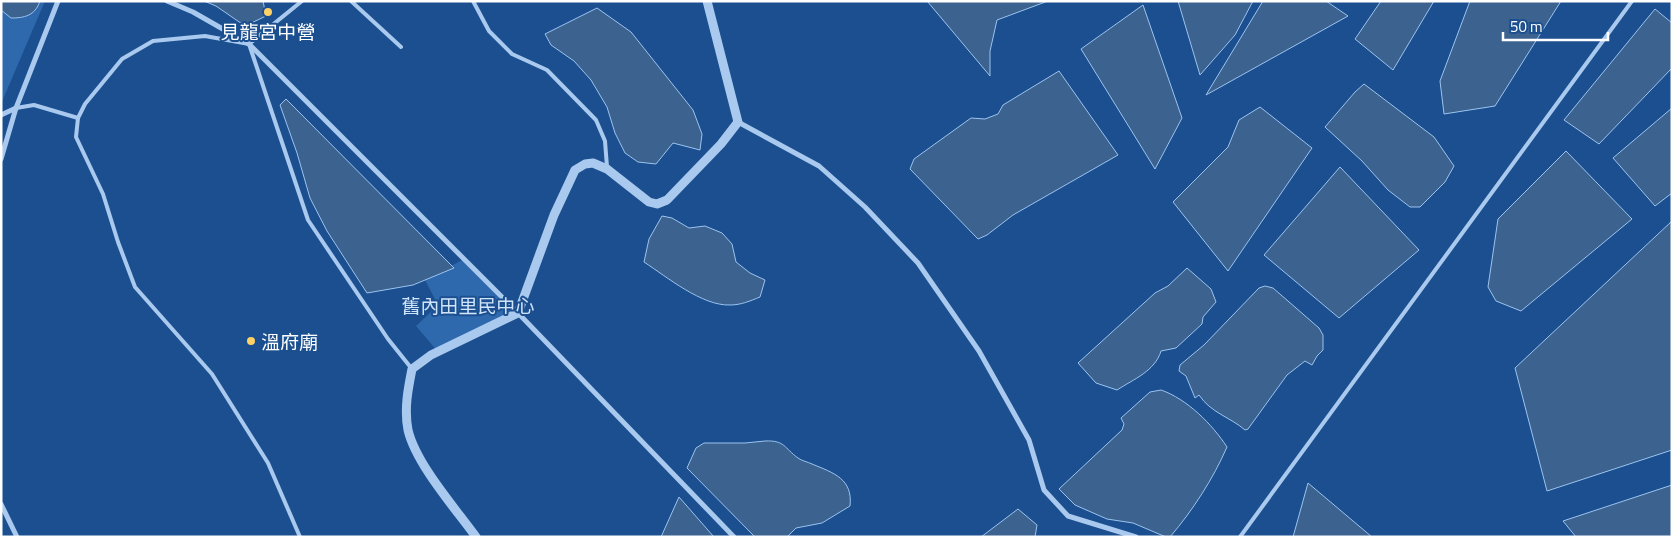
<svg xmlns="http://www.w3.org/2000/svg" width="1673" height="538" viewBox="0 0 1673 538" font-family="'Titillium Web','Noto Sans TC',sans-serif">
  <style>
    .green { fill: #2e69ad }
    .water { fill: #3c6290; stroke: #9cc4f0 }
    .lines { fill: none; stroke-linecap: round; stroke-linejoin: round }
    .service { stroke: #a9c9ee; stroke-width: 4 }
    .minor { stroke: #a9c9ee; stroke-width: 5 }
    .tertiary { stroke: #a9c9ee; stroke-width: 9 }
    .poi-dot { fill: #ffd166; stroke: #1b4f8f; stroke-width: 2 }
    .labels { text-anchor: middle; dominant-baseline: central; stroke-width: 4; stroke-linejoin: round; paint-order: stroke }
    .poi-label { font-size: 19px; fill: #fff; stroke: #1b4f8f }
    .park-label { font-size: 19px; fill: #cfe3fa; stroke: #1b4f8f }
  </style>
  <rect width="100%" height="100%" fill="#1b4f8f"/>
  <g class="green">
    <path d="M1,1H45L1,104Z"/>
    <path d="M464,259L518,313L438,352L416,326L438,305L425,280Z"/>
  </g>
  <g class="water">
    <path d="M1,1H40C35,16 24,18 11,18L1,10Z"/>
    <path d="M204,1H263L266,16L245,26L216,6Z"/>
    <path d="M927,1H1048L997,20L990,51V76Z"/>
    <path d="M1178,1H1253L1235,35L1200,75Z"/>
    <path d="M1263,1H1326L1348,16L1206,95Z"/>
    <path d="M1381,1H1434L1393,70L1355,39Z"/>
    <path d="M1470,1H1561L1495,106L1444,114L1440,81Z"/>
    <path d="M1143,5L1182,118L1155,169L1081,49Z"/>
    <path d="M597,8L631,32L693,110L702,134L700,150L673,143L656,164L638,162L625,153L615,133L607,107L591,80L574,61L551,45L545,34Z"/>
    <path d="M1655,9L1672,23V68L1599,144L1564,120Z"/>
    <path d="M1059,71L1118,155L1013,215L987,235L978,239L910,169L914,159L971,118L985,119L998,114L1003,105Z"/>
    <path d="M1364,84L1434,137L1454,166L1445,182L1420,207H1410L1388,190L1362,161L1325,127L1355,92Z"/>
    <path d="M286,99L454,268L413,285L367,293L327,231L310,198L297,153L280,105Z"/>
    <path d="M1260,107L1312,148L1228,271L1173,202L1228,147L1239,120Z"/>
    <path d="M1672,108V193L1655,206L1613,158Z"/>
    <path d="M1566,151L1632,219L1521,311L1496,301L1488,287L1498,219Z"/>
    <path d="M1340,167L1419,250L1339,318L1264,255Z"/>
    <path d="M662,216L672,218L689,228L705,226L722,233L732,244L736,262L750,273L765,280L760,297C750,301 741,305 730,305C702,306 667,277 644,262L649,239Z"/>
    <path d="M1672,221V450L1547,491L1515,368Z"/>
    <path d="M1187,268L1211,289L1216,302L1203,317L1202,324L1176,348L1161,351C1155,371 1134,379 1117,390L1096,383L1078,363L1155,293L1168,286Z"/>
    <path d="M1265,286L1273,288L1319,328L1323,335V350L1317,356L1312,365L1305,361L1287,375L1248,429L1245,430C1230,417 1211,413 1199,395L1195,398L1186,376L1179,371L1180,365L1204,345L1259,288Z"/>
    <path d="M1161,390C1187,399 1212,424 1227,447C1213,479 1193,510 1170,537H1166L1133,523L1107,519L1075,505L1059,489L1122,430L1124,424L1121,418L1150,392Z"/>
    <path d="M765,441C785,440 784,448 798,458C802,461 808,462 812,464C834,473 853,479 850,506L822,523L796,528L787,537H755L687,468L696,448L704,443H745Z"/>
    <path d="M1308,483L1372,537H1293Z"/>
    <path d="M1672,485V537H1576L1563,521Z"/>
    <path d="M679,497L714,537H661Z"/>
    <path d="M1018,509L1037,525L1035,537H981Z"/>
  </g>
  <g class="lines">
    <g class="service">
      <path d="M351,1L401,47"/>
      <path d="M473,1L489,31L512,54L547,70L596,120L605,141L607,167"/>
      <path d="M249,44L308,220L388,339L412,369"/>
      <path d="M16,108L34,105L78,118"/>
      <path d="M300,537L268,463L212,374L135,287L118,242L103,194L76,137L78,118L85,104L122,59L153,41L205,36L249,44L302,1"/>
      <path d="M1240,537L1632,1"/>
    </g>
    <g class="minor">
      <path d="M167,1L193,12L249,44L518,313L734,537"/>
      <path d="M1,115L16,108"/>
      <path d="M738,122L819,166L865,207L918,263L979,351L1029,440L1044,490L1068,516L1136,537"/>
      <path d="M1,159L16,108L58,1"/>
      <path d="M1,504L17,537"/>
    </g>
    <path class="tertiary" d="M476,537C455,508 416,464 408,430C404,409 408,389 412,369L431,355L518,313L554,215L575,170L585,164L593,163L607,169L649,202L657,204L667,200L721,144L738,122L707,1"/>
  </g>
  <g class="poi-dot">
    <circle cx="268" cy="12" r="5"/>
    <circle cx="251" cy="341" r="5"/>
  </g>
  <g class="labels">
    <g class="poi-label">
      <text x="268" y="31">見龍宮中營</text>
      <text x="261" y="341" text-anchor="start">溫府廟</text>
    </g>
    <g class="park-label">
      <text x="468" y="305">舊內田里民中心</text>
    </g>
  </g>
  <rect width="1673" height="538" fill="none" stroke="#ffffff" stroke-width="5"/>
  <path d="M1503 32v8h105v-8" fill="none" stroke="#ffffff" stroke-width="2.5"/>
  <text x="1510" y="32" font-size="15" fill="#ffffff" stroke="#1b4f8f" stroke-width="4" paint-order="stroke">50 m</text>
</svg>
